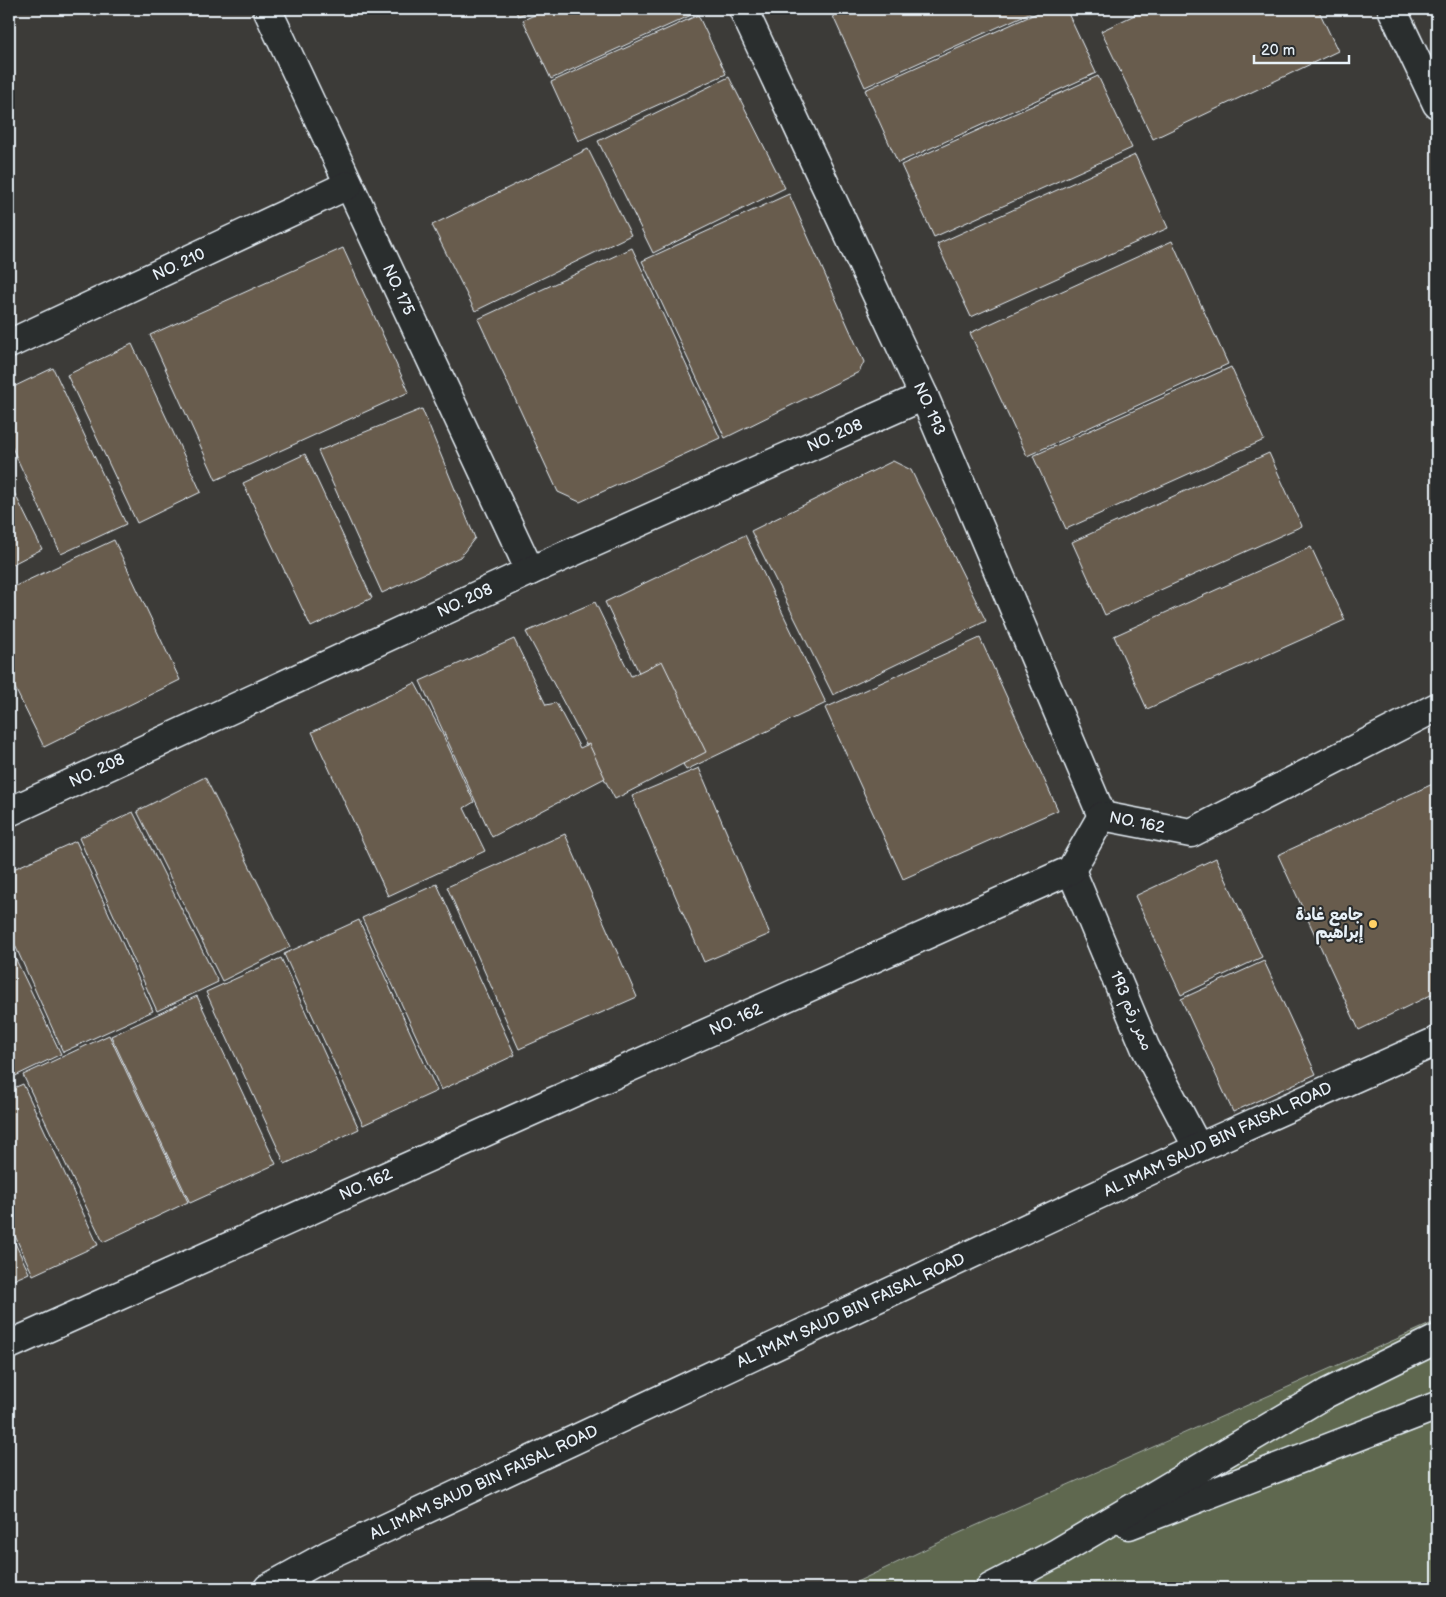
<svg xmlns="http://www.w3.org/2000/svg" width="1446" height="1597" viewBox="0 0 1446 1597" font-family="'Balsamiq Sans','Playpen Sans Arabic',sans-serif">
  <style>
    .green { fill: #5e684f; stroke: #a3aca4 }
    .building { fill: #675b4e; stroke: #e8f1f8 }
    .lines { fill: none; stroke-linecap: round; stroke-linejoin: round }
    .minor-casing { stroke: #e8f1f8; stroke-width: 31 }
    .secondary-casing { stroke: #e8f1f8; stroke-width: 31 }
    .minor { stroke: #2a2d2e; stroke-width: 28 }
    .secondary { stroke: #2a2d2e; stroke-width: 28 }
    .poi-dot { fill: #ffd166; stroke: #2a2d2e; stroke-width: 2 }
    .labels { text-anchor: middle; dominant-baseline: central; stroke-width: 4; stroke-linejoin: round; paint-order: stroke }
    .street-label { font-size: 16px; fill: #e8f1f8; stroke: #2a2d2e }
    .poi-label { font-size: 16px; font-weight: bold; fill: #e8f1f8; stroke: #2a2d2e; text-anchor: end }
  </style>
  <rect width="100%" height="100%" fill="#3c3b38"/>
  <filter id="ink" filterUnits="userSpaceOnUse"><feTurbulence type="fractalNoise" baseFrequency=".02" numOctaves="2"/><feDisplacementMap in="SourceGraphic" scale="10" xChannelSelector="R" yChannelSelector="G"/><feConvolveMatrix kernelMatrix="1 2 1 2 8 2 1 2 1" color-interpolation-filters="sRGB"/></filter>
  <g filter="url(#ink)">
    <path class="green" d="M1437,1321V1588H844L957,1534Z"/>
    <g class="building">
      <path d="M515,9H535L518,16Z"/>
      <path d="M548,9H696L698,12L551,79L523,20Z"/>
      <path d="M843,9H1038L865,87L832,14Z"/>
      <path d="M1046,9H1066L1096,73L898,163L865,90Z"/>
      <path d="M1147,9H1318L1338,51L1153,139L1101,31Z"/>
      <path d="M698,15L726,74L578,141L551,82Z"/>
      <path d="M1098,76L1132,148L934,237L901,165Z"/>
      <path d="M729,77L785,188L653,253L598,141Z"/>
      <path d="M588,149L631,235L475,311L432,225Z"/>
      <path d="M1135,155L1168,228L971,317L937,244Z"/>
      <path d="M789,194L864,362L859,372L725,438L642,261Z"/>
      <path d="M1172,241L1228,364L1027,456L970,333Z"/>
      <path d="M343,248L409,392L216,480L150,335Z"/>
      <path d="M632,248L720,438L580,502L558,492L478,319Z"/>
      <path d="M132,344L201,492L137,523L67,375Z"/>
      <path d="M1231,367L1264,440L1066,529L1033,456Z"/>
      <path d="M53,368L126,524L61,554L9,441V389Z"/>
      <path d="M422,409L475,538L460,557L382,593L318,451Z"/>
      <path d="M1269,453L1302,526L1105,615L1072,542Z"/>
      <path d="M305,454L372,598L311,627L243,483Z"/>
      <path d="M893,461L911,470L986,621L833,695L751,531Z"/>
      <path d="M9,482L42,549L9,566Z"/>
      <path d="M745,535L826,703L686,770L605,602Z"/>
      <path d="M114,540L180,680L44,747L9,676V589Z"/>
      <path d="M1311,547L1345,620L1147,709L1114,636Z"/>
      <path d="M595,602L631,676L662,661L706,752L615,799L526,632Z"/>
      <path d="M980,638L1058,810L903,879L825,708Z"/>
      <path d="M514,639L546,705L556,703L580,748L589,744L605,778L492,837L420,681Z"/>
      <path d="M415,683L441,731L474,802L464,808L485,851L388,896L312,732Z"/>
      <path d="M699,768L770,934L704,962L632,796Z"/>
      <path d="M205,777L290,947L222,981L137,811Z"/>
      <path d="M1437,782V992L1359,1030L1278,855Z"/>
      <path d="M133,812L218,982L157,1011L79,838Z"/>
      <path d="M565,834L637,997L519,1049L447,887Z"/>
      <path d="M76,841L153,1011L63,1052L9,932V871Z"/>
      <path d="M1216,858L1262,957L1181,995L1135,896Z"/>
      <path d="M437,884L515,1055L441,1090L362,918Z"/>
      <path d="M359,920L437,1091L363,1125L284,954Z"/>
      <path d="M9,945L61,1054L9,1079Z"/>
      <path d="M281,958L359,1129L285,1164L206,992Z"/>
      <path d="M1264,961L1316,1074L1233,1112L1181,999Z"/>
      <path d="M197,996L276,1164L190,1203L111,1036Z"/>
      <path d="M109,1035L188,1202L103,1242L23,1075Z"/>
      <path d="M23,1084L98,1245L33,1275L9,1223V1090Z"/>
      <path d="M9,1230L29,1273L9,1282Z"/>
    </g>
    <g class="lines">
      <defs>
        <g id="minor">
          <path d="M267,9L530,571"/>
          <path d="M743,9L924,396L1102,816"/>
          <path d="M9,344L348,185"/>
          <path d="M9,812L530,571L924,396"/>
          <path d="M1102,816L1191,833L1437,707"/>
          <path d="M1071,870L1145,1047L1198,1148"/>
          <path d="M9,1345L1071,870L1102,816"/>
        </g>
        <g id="secondary">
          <path d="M1392,9L1437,104"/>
          <path d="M1129,1525L1437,1406"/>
          <path d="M268,1588L328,1555L1198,1148L1437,1041"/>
          <path d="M990,1588L1055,1554L1327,1393L1437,1339"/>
        </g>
      </defs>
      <use href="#minor" class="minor-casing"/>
      <use href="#secondary" class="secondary-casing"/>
      <use href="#minor" class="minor"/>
      <use href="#secondary" class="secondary"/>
    </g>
  </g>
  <circle class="poi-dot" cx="1373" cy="924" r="5"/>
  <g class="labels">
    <g class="street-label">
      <text transform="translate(179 265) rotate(-25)">NO. 210</text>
      <text transform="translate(398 290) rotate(65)">NO. 175</text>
      <text transform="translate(929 409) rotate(66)">NO. 193</text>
      <text transform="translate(835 436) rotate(-24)">NO. 208</text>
      <text transform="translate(465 601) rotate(-25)">NO. 208</text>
      <text transform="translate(97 771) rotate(-25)">NO. 208</text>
      <text transform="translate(1137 823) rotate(11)">NO. 162</text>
      <text transform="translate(1131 1011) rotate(67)">ممر رقم 193</text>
      <text transform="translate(736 1020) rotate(-24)">NO. 162</text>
      <text transform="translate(1218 1140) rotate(-25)">AL IMAM SAUD BIN FAISAL ROAD</text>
      <text transform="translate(366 1185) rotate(-24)">NO. 162</text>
      <text transform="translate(851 1311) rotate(-25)">AL IMAM SAUD BIN FAISAL ROAD</text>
      <text transform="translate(484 1483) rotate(-25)">AL IMAM SAUD BIN FAISAL ROAD</text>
    </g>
    <g class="poi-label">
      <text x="1363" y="915">جامع غادة<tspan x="1363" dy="18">إبراهيم</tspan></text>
    </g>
  </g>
  <rect width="1446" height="1597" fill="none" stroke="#2a2d2e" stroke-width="30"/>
  <rect x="15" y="15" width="1416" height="1567" fill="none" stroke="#e8f1f8" stroke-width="2" filter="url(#ink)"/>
  <path d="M1254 55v8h95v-8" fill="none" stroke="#e8f1f8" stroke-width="2.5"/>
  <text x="1261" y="55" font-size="15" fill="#e8f1f8" stroke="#2a2d2e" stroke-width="4" paint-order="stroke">20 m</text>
</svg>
